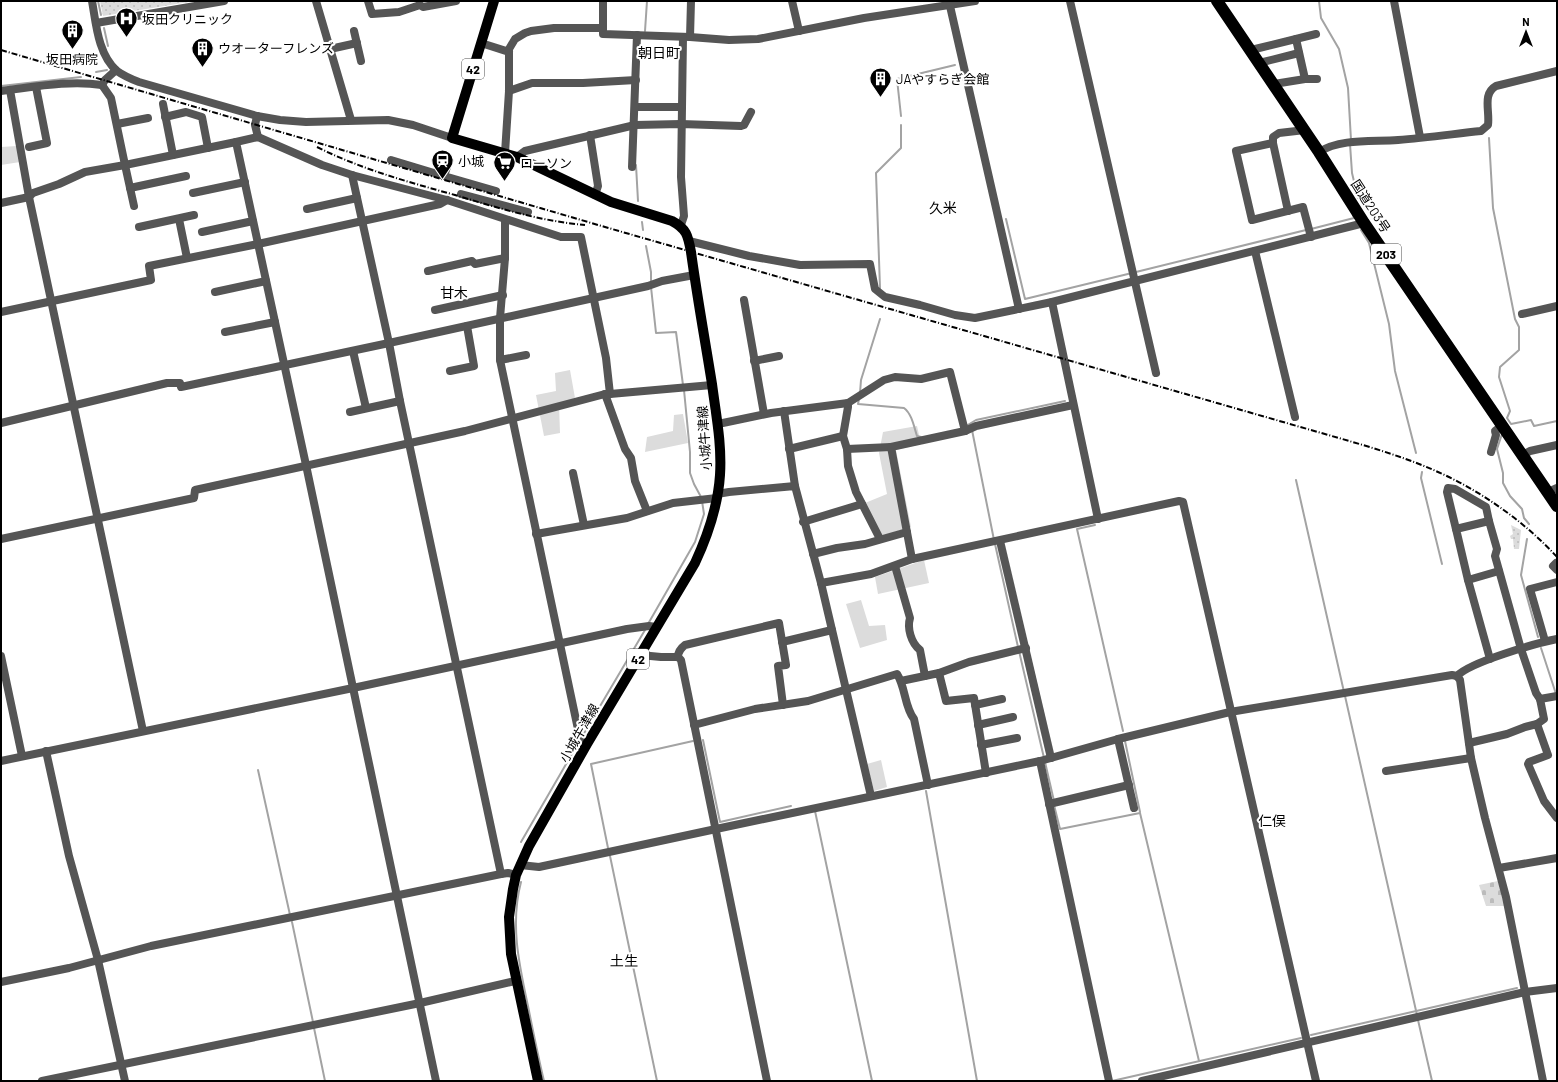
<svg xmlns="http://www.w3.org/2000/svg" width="1558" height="1082" viewBox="0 0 1558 1082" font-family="Barlow,'Noto Sans JP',sans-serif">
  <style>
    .grass { fill: url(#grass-dots) }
    .cemetery { fill: url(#cemetery-stones) }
    .garden { fill: #dcdcdc }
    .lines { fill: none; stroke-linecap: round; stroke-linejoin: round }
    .stream { stroke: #a3a3a3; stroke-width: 2 }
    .minor { stroke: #555; stroke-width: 8 }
    .major { stroke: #000; stroke-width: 10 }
    .highway { stroke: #000; stroke-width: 12 }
    .rail { stroke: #000; stroke-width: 2; stroke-dasharray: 6 2 1 2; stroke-linecap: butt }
    .labels { text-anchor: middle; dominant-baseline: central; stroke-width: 4; stroke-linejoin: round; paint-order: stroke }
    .shield { fill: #fff; stroke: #4c4c4c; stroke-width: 1 }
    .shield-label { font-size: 12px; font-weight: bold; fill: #000 }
    .poi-label { font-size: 13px; fill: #000; stroke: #fff; text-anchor: start }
    .street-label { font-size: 13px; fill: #000; stroke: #fff }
    .neighbourhood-label { font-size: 14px; fill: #000; stroke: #fff }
  </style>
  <defs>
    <pattern id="grass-dots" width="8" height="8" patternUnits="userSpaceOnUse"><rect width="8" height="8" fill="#dcdcdc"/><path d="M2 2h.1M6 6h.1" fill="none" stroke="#bbb" stroke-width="1.8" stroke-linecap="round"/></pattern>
    <pattern id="cemetery-stones" width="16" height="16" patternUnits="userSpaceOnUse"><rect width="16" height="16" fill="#dcdcdc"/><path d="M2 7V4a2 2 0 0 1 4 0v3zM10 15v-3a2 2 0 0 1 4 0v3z" fill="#bbb"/></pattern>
  </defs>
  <rect width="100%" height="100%" fill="#fff"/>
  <g class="grass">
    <path d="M100,1H195L103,16Z"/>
    <path d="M1511,525L1521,530L1519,549H1514L1513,539H1511L1510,536L1513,534Z"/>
  </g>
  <path class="cemetery" d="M1498,881L1505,906H1486L1479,885Z"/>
  <g class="garden">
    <path d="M17,146L20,162L1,165V147Z"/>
    <path d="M570,370L575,398L559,404L560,433L544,436L536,395L556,391L555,373Z"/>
    <path d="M683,414L688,443L645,452L647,437L673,431L674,415Z"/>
    <path d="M917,426L921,444L896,450L911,527L881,536L865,503L887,494L879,453L883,432Z"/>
    <path d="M924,560L929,583L878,594L875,577Z"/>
    <path d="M861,600L869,626L885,625L887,640L860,648L846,604Z"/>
    <path d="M881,760L887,787L874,791L867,764Z"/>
  </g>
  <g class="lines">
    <g class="stream">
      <path d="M98,1L101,15"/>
      <path d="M1319,1L1321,18L1339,49L1348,88L1351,140"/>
      <path d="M104,28L108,46"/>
      <path d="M645,31L647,1"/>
      <path d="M96,72L107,70"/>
      <path d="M1,86L81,77"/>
      <path d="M901,116L897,79L955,65"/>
      <path d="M1489,138L1493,208L1515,319L1519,327V350L1500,367L1499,377L1510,411L1507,418L1511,424L1531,420L1534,426L1557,421"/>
      <path d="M1350,144L1352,173L1358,198"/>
      <path d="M636,165L638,201"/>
      <path d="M1006,219L1025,299L1132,273"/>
      <path d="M642,222L643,230"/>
      <path d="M1311,229L1354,218L1353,215"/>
      <path d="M1361,230L1369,243L1389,324L1395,371L1416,453"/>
      <path d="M646,246L651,272V282"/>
      <path d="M1136,272L1306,230"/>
      <path d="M651,287L656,333L676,332L683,385"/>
      <path d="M880,288L876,173L901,148V125"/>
      <path d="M684,390L690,452V473L694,484L701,497"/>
      <path d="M860,393L861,380L880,319"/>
      <path d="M859,399L858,404L904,408C912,414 914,427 917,436L921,437"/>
      <path d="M966,426L976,420L1065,401"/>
      <path d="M972,430L994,540"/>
      <path d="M1502,434L1497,449L1503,473V483L1510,496L1522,509L1524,518L1529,524"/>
      <path d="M1422,472L1421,478L1442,564"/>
      <path d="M1296,480L1344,692"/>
      <path d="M1095,525L1077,529L1123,731"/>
      <path d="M1527,539L1521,575L1538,637"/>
      <path d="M995,544L1018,647"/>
      <path d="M648,624L695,542L704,514L702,501"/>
      <path d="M1541,648L1556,694"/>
      <path d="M1019,651L1044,758"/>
      <path d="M1345,696L1417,1015"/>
      <path d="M583,735L645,630"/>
      <path d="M703,740L720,822L791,806"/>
      <path d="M1125,741L1140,812"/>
      <path d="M1045,762L1054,801"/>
      <path d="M258,770L290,915"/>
      <path d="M926,791L977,1081"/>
      <path d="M1054,805L1060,829L1140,813L1199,1061"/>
      <path d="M815,811L872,1081"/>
      <path d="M521,842L580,740"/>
      <path d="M608,848L591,764L693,741"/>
      <path d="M610,856L657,1081"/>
      <path d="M521,882C510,924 519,964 528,1006C533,1031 538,1056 544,1081"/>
      <path d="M292,922L313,1022"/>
      <path d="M1418,1020L1432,1081"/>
      <path d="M314,1028L325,1081"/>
      <path d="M1311,1035L1517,988"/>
      <path d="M1112,1081L1301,1038"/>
    </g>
    <g class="minor">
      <path d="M92,1C96,23 98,55 117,71C124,76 131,79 139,82L257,116L280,120L306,122L388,120L413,125L452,138"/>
      <path d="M316,1L351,120"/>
      <path d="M368,1L372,14L399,12L420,5L423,7L456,1"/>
      <path d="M603,1V34L690,37L729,40L758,39L864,18L975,1"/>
      <path d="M792,1L799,31"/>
      <path d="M1070,1L1156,373"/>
      <path d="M1394,1L1420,137"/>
      <path d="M950,6L1019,309"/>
      <path d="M96,23L224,1"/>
      <path d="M354,31L361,61"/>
      <path d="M690,37L691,1"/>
      <path d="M1296,39L1305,79"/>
      <path d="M481,43L509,52"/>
      <path d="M330,49L357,43"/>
      <path d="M1251,50L1316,34"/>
      <path d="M1259,63L1299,53"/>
      <path d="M1274,84L1305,79H1317"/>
      <path d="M102,85L111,98L125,165L236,142"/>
      <path d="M10,90L29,197L143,731"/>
      <path d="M1,91C34,87 69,80 102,85L105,80L116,70"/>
      <path d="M509,91L532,83H583L636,80"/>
      <path d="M163,104L173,155"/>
      <path d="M635,107H682"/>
      <path d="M257,116L255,125L258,137"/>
      <path d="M165,117L186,112L202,117L208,148"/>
      <path d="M117,124L148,118"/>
      <path d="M590,135L598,186L595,195"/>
      <path d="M1273,143L1236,151L1252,220L1303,207L1311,237"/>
      <path d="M29,147L47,143L36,87"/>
      <path d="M1319,152C1341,138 1373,142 1398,140C1425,138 1453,134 1481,131L1488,125C1490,111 1482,94 1496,86L1557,71"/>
      <path d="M505,153L509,91V49L515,39L525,33L531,31L554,28H602"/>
      <path d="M517,157L525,151L635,125L681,124L741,126L744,125L751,112"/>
      <path d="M391,160L444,176"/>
      <path d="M448,164L444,176L496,191"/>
      <path d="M632,167L637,35"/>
      <path d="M352,175L389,343L400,401L501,874"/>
      <path d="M130,188L186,176"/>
      <path d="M193,193L245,182"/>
      <path d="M461,194L528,212"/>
      <path d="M1,203L29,197L33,193L59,184L85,172L125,165L134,206"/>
      <path d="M307,209L357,198"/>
      <path d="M1288,211L1273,143V137L1279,133L1305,130"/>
      <path d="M179,219L187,258"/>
      <path d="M505,220V258L500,318V360L579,734L587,744"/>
      <path d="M681,225L684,216L681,177L683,37"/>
      <path d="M139,227L194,215"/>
      <path d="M202,232L253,221"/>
      <path d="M689,241L749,256L800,265L870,264L875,289L885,297L920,305L955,315L975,318L1052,302L1364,223"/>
      <path d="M1255,251L1295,417"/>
      <path d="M428,271L472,261L475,264L505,258"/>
      <path d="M215,292L266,281"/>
      <path d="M744,300L764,414"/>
      <path d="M1052,302L1098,519"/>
      <path d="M435,310L503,295"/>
      <path d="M1,312L151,280L149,266L258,244L440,204L447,200"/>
      <path d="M1522,314L1557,306"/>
      <path d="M225,332L275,322"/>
      <path d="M353,351L366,408"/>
      <path d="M500,360L526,355"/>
      <path d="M754,361L779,356"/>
      <path d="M450,371L474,366L467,326"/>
      <path d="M610,394L712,385"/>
      <path d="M848,403V407L843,436L847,449L848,466L856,492L880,539"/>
      <path d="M784,411L795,486"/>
      <path d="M350,412L400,401"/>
      <path d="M1,423L167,383H180L181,387L389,343L648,286L662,281L694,275"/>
      <path d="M718,424L771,413L848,403L884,380L895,377L921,379L950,372L965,431"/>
      <path d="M789,449L843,436"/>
      <path d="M847,449L891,447"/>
      <path d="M1491,452L1496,435L1495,431L1503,425"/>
      <path d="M1523,455L1530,451L1557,445"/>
      <path d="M573,473L584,525"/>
      <path d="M1548,492L1557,488"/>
      <path d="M717,494L729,492L795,486L821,583L871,796"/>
      <path d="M803,522L862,504"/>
      <path d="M1456,529L1447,492L1448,488L1455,489L1486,507L1489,521"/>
      <path d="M536,534L627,518L673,503L717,498"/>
      <path d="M1,539L194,498L195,490L465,431L605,394"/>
      <path d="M1000,541L1051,758"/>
      <path d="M813,554L837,548L865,544L907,532"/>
      <path d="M912,559L891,447L965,431L976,426L1073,405"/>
      <path d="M1556,563L1553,566L1557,570"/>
      <path d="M895,566L910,618C907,628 911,643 920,650L925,676"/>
      <path d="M1468,580L1499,571"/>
      <path d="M821,583L871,574L912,559L1179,501L1183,502L1316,1081"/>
      <path d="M1545,641L1530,589L1557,582"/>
      <path d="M782,642L832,630"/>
      <path d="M640,655L661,657H678L681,660L767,1081"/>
      <path d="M1,656L22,756"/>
      <path d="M678,657C678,652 681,648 685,645L779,623L786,665L778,666L783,705"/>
      <path d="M1490,659L1468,580L1456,529L1489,521L1497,549L1495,556L1521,649L1536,693L1540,699L1544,719L1537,724"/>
      <path d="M939,673L969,662L1026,648"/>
      <path d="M1457,676L1460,680L1471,758L1485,818L1506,897L1543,1081"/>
      <path d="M901,681L939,673L946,701L974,698L986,773"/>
      <path d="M1540,699L1557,696"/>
      <path d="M975,705L1002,699"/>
      <path d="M694,725L755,709L808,701L897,674C906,688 904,706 914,719L928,785"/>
      <path d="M978,725L1013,717"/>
      <path d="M1118,739L1134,808"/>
      <path d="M1469,743L1507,734L1525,727L1537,724L1548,755L1529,762L1528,764L1544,801L1557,818"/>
      <path d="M981,745L1017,738"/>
      <path d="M46,751L69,856L98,960L125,1081"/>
      <path d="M1,761L353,688L627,629L649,626L656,627"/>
      <path d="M1040,761L1109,1081"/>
      <path d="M1386,771L1471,758"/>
      <path d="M1049,804L1129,785"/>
      <path d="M520,865L539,867L716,829L1040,761L1118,739L1230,712L1452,675L1457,676C1470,662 1537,643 1557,639"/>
      <path d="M1499,868L1557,858"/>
      <path d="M1,982L69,968L151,946L501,874L508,873L516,875"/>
      <path d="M42,1081L420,1003L515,981"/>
      <path d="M436,1081L306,465L236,142L258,137L322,165L352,175L447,200L561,237H581L606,358L610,394H605L625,449L631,458L635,481L647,511"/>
      <path d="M1142,1081L1525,992L1557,988"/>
    </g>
    <path class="major" d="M494,1L452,138L517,157L611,202L672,221C687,229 688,236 691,252C697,296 705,340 712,384C716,415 722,444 720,475C718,506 708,535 695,563L587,744L529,846L516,875L513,889L509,917L511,954L538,1081"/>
    <path class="highway" d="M1217,1L1319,152L1364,223L1557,506"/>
    <g class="rail">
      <path d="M1,50L605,227L1363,445C1389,453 1414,461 1438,472C1481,491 1525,522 1557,557"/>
      <path d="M317,147C361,169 408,182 455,195C498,208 540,221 585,225"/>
    </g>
  </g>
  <defs>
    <symbol id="hospital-pin" viewBox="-11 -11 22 30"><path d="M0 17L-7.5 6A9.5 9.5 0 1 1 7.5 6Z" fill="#000" stroke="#fff"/><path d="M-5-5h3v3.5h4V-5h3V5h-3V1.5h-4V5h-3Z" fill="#fff"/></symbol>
    <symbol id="building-pin" viewBox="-11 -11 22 30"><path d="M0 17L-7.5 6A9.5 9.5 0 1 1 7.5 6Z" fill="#000" stroke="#fff"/><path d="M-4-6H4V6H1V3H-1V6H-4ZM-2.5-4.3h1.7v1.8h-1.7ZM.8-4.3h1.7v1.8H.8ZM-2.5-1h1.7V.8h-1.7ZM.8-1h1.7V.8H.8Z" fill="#fff"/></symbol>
    <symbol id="station-pin" viewBox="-11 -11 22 30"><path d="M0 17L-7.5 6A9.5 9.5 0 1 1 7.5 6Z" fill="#000" stroke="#fff"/><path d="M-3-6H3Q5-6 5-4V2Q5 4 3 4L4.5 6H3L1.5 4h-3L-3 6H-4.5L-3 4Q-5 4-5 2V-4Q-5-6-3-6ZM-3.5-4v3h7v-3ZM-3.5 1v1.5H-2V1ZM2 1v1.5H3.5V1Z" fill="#fff"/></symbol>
    <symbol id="supermarket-pin" viewBox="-11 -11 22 30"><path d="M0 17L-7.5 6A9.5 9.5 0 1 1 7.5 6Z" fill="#000" stroke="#fff"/><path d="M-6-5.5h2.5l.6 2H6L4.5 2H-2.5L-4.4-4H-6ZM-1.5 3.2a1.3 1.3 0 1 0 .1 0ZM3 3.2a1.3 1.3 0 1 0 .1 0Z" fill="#fff"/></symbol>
  </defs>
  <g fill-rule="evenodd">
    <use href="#hospital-pin" x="114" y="6" width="25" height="34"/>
    <use href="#building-pin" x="60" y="18" width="25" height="34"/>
    <use href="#building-pin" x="190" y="36" width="25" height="34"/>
    <use href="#building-pin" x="868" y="66" width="25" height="34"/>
    <use href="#station-pin" x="430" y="148" width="25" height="34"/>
    <use href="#supermarket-pin" x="492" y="150" width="25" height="34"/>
  </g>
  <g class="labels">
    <g class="shield">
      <rect x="462" y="59" width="22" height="20" rx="3"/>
      <rect x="1371" y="244" width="30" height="20" rx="3"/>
      <rect x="627" y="649" width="22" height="20" rx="3"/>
    </g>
    <g class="shield-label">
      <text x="473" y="69">42</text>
      <text x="1386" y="254">203</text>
      <text x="638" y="659">42</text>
    </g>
    <g class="poi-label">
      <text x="142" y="19">坂田クリニック</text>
      <text x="218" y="48">ウオーターフレンズ</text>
      <text x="72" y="59" text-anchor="middle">坂田病院</text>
      <text x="896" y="79">JAやすらぎ会館</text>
      <text x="458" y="161">小城</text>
      <text x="520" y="163">ローソン</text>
    </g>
    <g class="street-label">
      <text transform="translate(1371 206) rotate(57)">国道203号</text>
      <text transform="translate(704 438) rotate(-94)">小城牛津線</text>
      <text transform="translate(579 733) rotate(-60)">小城牛津線</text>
    </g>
    <g class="neighbourhood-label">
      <text x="659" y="52">朝日町</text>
      <text x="943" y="207">久米</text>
      <text x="454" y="292">甘木</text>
      <text x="1272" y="820">仁俣</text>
      <text x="624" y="960">土生</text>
    </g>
  </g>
  <rect width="1558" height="1082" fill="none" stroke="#000000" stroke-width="4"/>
  <g transform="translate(1526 32)" stroke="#ffffff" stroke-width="3" paint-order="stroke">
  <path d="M0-3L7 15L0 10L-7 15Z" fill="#000000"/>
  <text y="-6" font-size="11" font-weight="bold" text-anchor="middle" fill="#000000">N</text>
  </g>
</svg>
